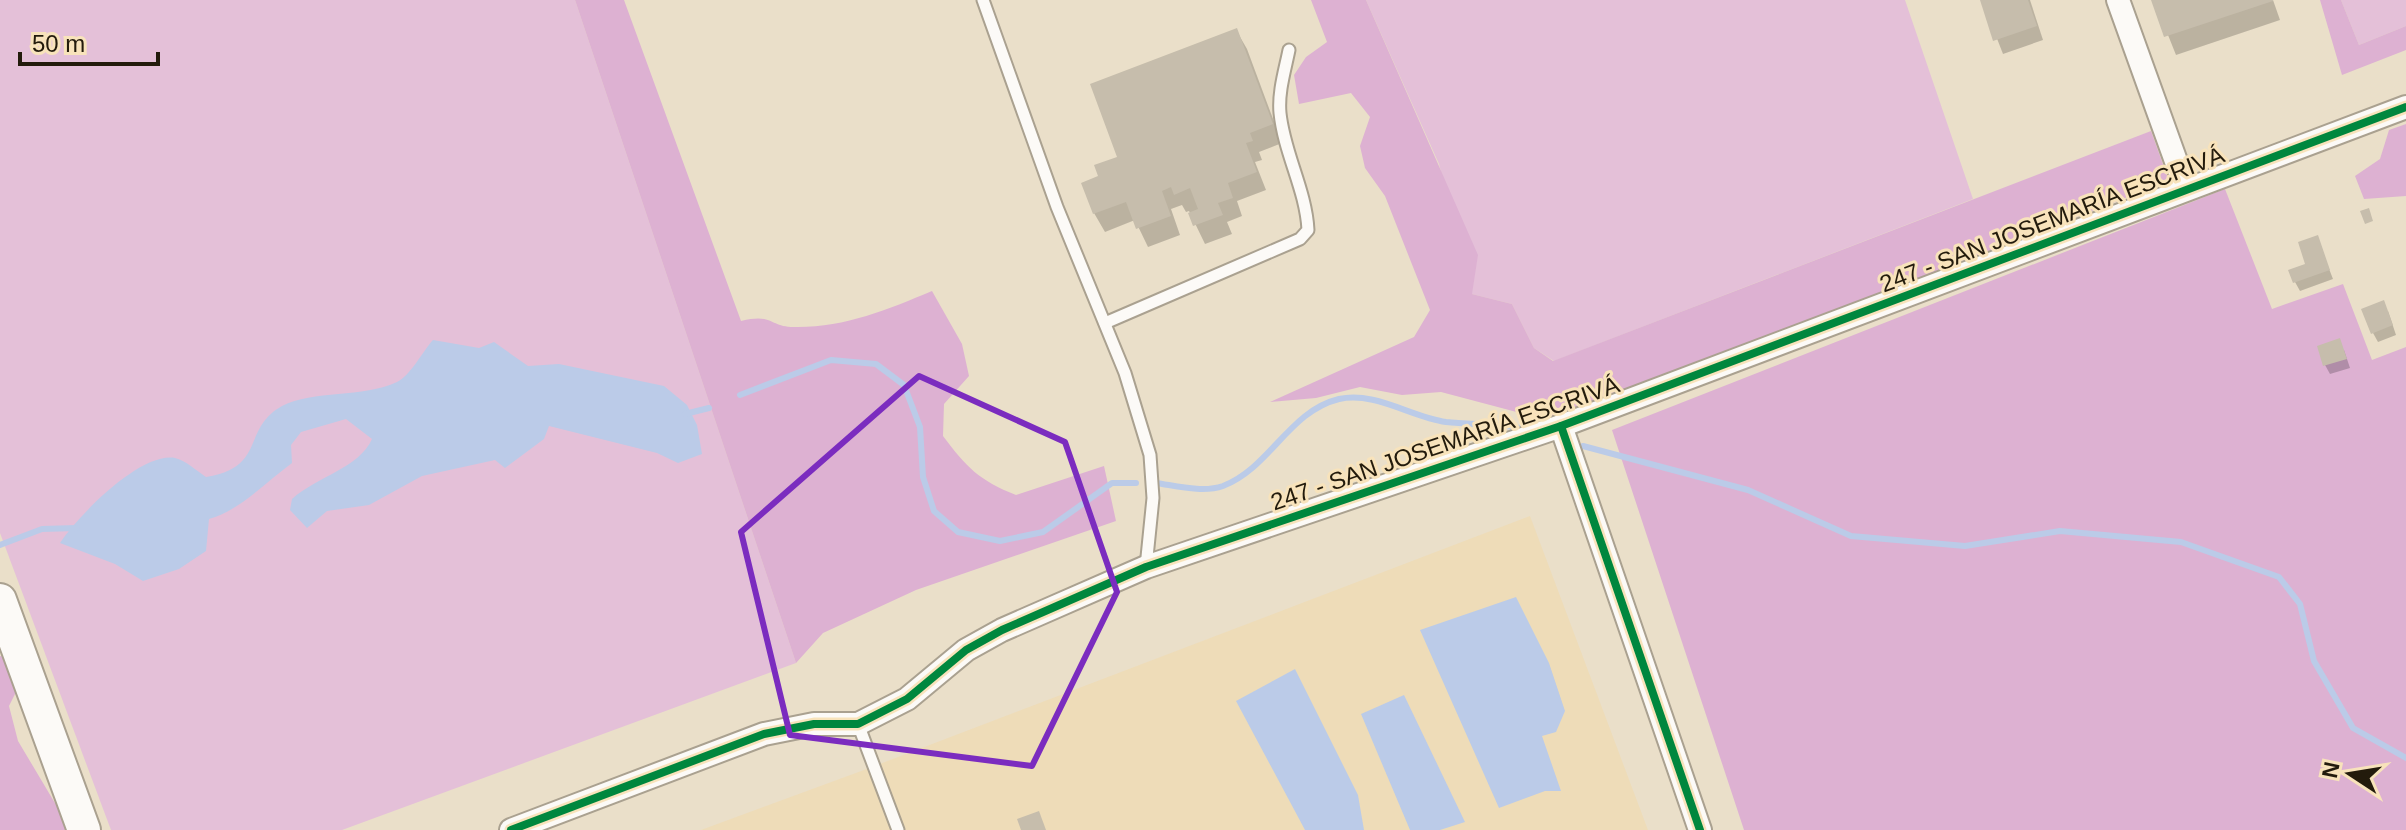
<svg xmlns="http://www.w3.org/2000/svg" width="2406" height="830" viewBox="0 0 2406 830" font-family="Arial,sans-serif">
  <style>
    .built { fill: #eedcb8 }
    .green { fill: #e4c0d8 }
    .forest { fill: #ddb1d2 }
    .water { fill: #bbcbe8 }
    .shadow { fill: #0003 }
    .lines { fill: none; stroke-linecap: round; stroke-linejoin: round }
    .stream { stroke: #bbcbe8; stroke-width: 6 }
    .building { fill: #c6bdac }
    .service-casing { stroke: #aaa190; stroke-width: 15 }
    .minor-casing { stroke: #aaa190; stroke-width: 26 }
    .secondary-casing { stroke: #aaa190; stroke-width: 36 }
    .service { stroke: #fcfaf7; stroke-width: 11 }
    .minor { stroke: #fcfaf7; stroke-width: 22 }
    .secondary { stroke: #fcfaf7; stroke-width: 32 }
    .cycleway-casing { stroke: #f8e3bb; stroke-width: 13 }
    .cycleway { stroke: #00873e; stroke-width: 8 }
    .marked { fill: none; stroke: #7b2cbf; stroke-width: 6; stroke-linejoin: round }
    .labels { text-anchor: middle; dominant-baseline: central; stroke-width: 6; stroke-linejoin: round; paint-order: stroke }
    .street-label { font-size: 24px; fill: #231b0c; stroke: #f8e3bb }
  </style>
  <rect width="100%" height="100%" fill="#eadfc9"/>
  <path class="built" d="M1530,516L1648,830H701L864,770Z"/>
  <g class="green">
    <path d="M0,0H575L796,663L342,830H111L0,533Z"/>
    <path d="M1366,0H1905L1973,199L1554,361L1534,348L1512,304L1472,294L1439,164Z"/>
    <path d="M2341,0H2406V26L2359,45Z"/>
  </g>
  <g class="forest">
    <path d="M575,0H624L741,321C774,313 769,327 794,327C843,328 887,310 932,291L962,344L969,376L944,404L943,436C966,467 980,481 1016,495L1104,466L1116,521L916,590L823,633L796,663Z"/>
    <path d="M1311,0H1366L1478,255L1472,294L1512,304L1534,348L1553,361L2151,131L2169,181L1550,421L1441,392L1402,395L1360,387L1316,398L1270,402L1414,337L1430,310L1385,196L1365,168L1360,146L1370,117L1351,93L1299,104L1294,75L1306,57L1327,42Z"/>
    <path d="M2320,0H2341L2359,45L2406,26V50L2342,75Z"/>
    <path d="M2406,124V196L2364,199L2355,176L2380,159L2389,130Z"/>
    <path d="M2225,189L2272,309L2343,284L2372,360L2406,347V830H1744L1612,430Z"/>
    <path d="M0,656L5,657L19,686L9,706L18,741L71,830H0Z"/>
  </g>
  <g class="water">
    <path d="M433,340L479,348L494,342L528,366L559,364L664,386L687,405L697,425L702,454L678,463L657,453L549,426L544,439L505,468L495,460L422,476L369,505L327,511L307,528L290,510L292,499C318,476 359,468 372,439L346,419L301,432L291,445L292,463C266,482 239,511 209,519L206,551L179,569L143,581L115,564L60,543C78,516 140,452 175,458C185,460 197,471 206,477C267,467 241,429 282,406C313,390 363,398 397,382C411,375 422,352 433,340Z"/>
    <path d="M1516,597L1549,663L1565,711L1556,732L1542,736L1561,791H1545L1499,808L1420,630Z"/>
    <path d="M1295,669L1358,795L1364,830H1305L1236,701Z"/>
    <path d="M1404,695L1465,822L1440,830H1410L1361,714Z"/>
  </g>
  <g class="shadow">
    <path d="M1982,0H2030L2043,40L2003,54Z"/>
    <path d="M2154,0H2273L2280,20L2176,55Z"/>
    <path d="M1236,30L1247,49L1282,143L1259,152L1262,160L1255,162L1266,190L1237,201L1242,216L1227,222L1232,234L1205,244L1189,211L1186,212L1182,205L1171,209L1180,235L1148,247L1135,220L1105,232L1094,213L1101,177Z"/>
    <path d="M2317,238L2333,279L2300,291L2295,282L2308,265Z"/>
    <path d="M2388,311L2396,335L2378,342L2373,333Z"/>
    <path d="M2344,350L2350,368L2330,374L2325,365Z"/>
  </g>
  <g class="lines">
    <g class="stream">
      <path d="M740,395L831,360L876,364L904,385L920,427L923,477L934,511L958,532L1000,541L1043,532L1112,483H1136"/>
      <path d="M685,414L709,408"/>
      <path d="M1583,446L1748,490L1851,536L1965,546L2060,531L2181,542L2279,577L2300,604L2314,661L2353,728L2406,758"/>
      <path d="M1156,483C1177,486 1203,493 1223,486C1270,468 1289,411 1339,399C1375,391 1411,417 1446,422C1472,425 1498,423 1525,429"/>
      <path d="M0,545L42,529L77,528"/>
    </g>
  </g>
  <g class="building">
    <path d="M1980,0H2028L2037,26L1993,41Z"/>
    <path d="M2151,0H2273V1L2164,37Z"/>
    <path d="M1237,28L1273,124L1250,133L1253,141L1246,143L1257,172L1228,183L1233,198L1218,203L1223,215L1193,226L1188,213L1198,209L1190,188L1174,195L1171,187L1162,191L1171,216L1136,229L1126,202L1093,214L1081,183L1098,176L1094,165L1117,157L1090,84Z"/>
    <path d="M2369,208L2373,221L2365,224L2360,211Z"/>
    <path d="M2318,235L2330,270L2293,283L2288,270L2305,264L2298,242Z"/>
    <path d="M2384,300L2393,325L2371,334L2361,309Z"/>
    <path d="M2340,338L2347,359L2323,366L2317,346Z"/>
    <path d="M1039,811L1046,830H1021L1017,819Z"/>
  </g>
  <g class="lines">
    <defs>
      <g id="service">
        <path d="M983,0L1057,207L1125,373L1150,455L1153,498L1146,567"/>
        <path d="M1105,323L1300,239L1308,230C1306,190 1284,153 1280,113C1278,92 1285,70 1289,50"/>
        <path d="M858,724L898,830"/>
      </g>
      <g id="minor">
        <path d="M2118,0L2186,189"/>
        <path d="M1561,426L1700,830"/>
        <path d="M511,830L764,734L814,724H858L907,699L966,650L1002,630L1146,567L1561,426L2406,107"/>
      </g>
      <path id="secondary" d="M0,600L84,830"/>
    </defs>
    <use href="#service" class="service-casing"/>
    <use href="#minor" class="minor-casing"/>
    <use href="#secondary" class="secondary-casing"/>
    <use href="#service" class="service"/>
    <use href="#minor" class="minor"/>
    <use href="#secondary" class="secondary"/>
    <defs>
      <g id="cycleway">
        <path d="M1561,426L1700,830"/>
        <path d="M511,830L764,734L814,724H858L907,699L966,650L1002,630L1146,567L1561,426L2406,107"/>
      </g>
    </defs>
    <use href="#cycleway" class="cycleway-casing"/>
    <use href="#cycleway" class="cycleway"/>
  </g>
  <path class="marked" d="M919,376L1065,442L1117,592L1032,766L790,735L741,532Z"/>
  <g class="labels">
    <g class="street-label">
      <text transform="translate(2052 219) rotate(-21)">247 - SAN JOSEMARÍA ESCRIVÁ</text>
      <text transform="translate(1445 443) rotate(-19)">247 - SAN JOSEMARÍA ESCRIVÁ</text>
    </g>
  </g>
  <g transform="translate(2350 774) rotate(282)" stroke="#f8e3bb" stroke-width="6" paint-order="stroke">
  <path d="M0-6L14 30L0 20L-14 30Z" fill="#231b0c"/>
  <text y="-12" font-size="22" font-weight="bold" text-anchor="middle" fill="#231b0c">N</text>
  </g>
  <path d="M20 52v12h138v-12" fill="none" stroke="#231b0c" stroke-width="4"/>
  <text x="32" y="52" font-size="24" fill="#231b0c" stroke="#f8e3bb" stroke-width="6" paint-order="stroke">50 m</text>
</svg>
